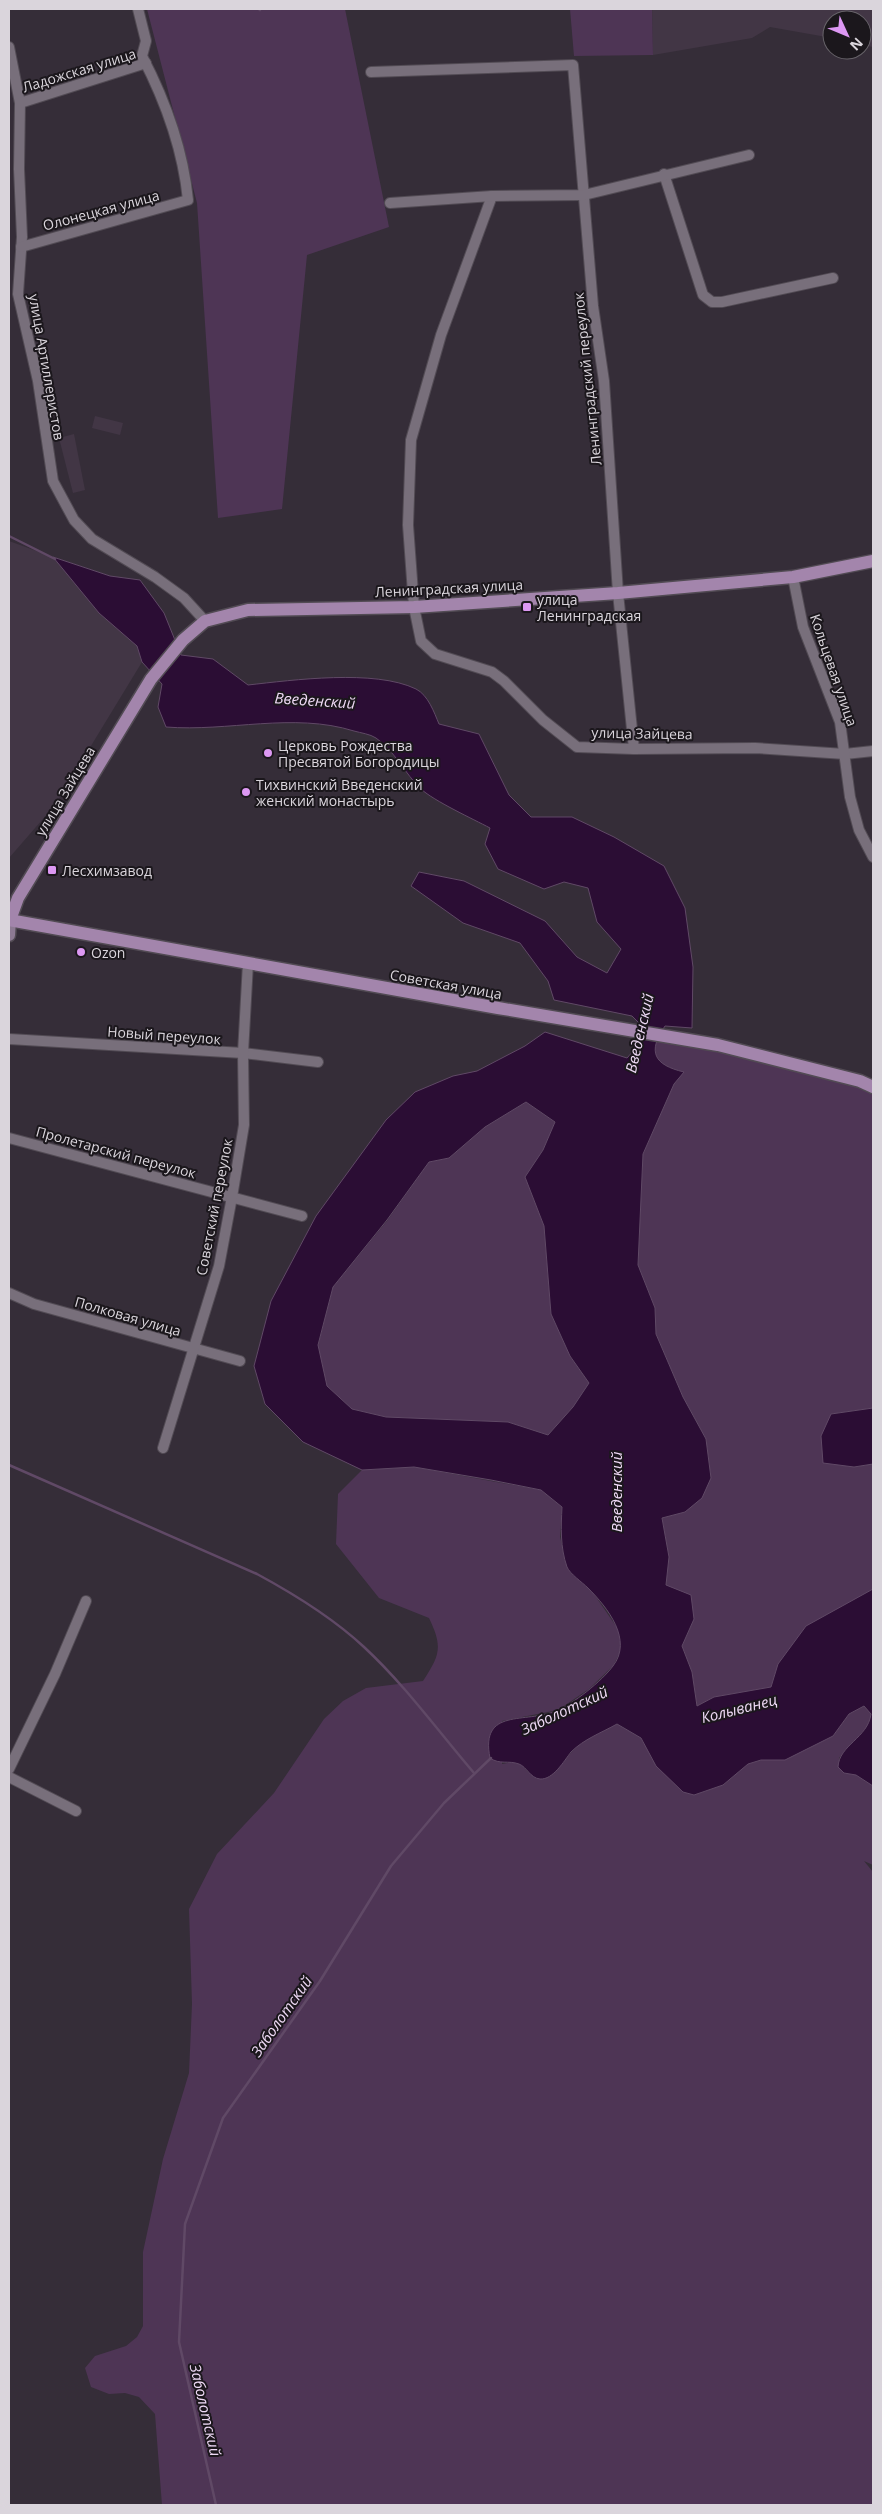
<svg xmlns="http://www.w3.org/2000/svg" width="882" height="2514" viewBox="0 0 882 2514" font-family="'Open Sans',sans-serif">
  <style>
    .built { fill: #423645 }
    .green { fill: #4e3555 }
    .water { fill: #2b0d34; stroke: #604966; fill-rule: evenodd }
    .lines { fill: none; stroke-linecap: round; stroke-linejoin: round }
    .stream { stroke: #604966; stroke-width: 2.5 }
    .street-casing { stroke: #524b54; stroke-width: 12 }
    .secondary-casing { stroke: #524b54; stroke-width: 15 }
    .primary-casing { stroke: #524b54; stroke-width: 15 }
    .street { stroke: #786f7b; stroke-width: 10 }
    .secondary { stroke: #8d7a93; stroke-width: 12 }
    .primary { stroke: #a385ac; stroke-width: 12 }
    .poi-dot { fill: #dd98f3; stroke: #1b171c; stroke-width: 2 }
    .labels { text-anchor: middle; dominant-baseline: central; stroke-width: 4; stroke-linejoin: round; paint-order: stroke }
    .street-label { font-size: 14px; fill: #dad5dc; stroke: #1b171c }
    .poi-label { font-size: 14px; fill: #dad5dc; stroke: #1b171c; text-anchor: start }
    .water-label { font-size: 15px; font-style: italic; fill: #efdaf6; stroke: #1b171c }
  </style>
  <rect width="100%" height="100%" fill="#352d38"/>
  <g class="built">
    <path d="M652,9H873V47L862,45V20H832V38L770,27L752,38L653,55Z"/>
    <path d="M95,416L123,423L120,435L92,428Z"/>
    <path d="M74,434L85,490L73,493L59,438Z"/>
    <path d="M9,541L53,557L99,613L137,646L142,662L55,805L9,858Z"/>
  </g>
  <g class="green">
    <path d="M147,9H345L389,227L307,255L282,509L218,518L197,203Z"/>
    <path d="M570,9H652L653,55L574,56Z"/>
    <path d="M658,1036L873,1090V1408L831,1414L854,1467L873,1464V1589L864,1594L778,1664L771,1687L714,1697L697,1706L692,1672L682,1646L694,1619L666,1585L669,1557L662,1518L685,1512L711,1478L706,1439L683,1397L656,1334L655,1308L638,1265L643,1154L674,1084L683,1072C665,1066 646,1061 658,1036Z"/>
    <path d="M526,1102L555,1122L543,1150L525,1177L544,1226L551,1314L570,1356L589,1383L573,1407L548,1435L508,1422L386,1417L352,1409L327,1386L318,1346L333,1287L387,1221L429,1162L449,1158L485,1127Z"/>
    <path d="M414,1467L541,1490L562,1507L560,1537L568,1568L594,1594L620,1632L622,1648L613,1666L589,1689L558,1710L502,1721V1764L512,1762L522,1765L528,1772L549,1777L580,1743L617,1724L641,1738L656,1766L694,1795L723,1785L748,1764L761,1760L785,1759L833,1736L849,1714L864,1706L871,1714L869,1725L839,1758L844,1773L856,1775L873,1786V1865L864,1861L873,1872V2505H162L155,2414L139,2397L125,2393L109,2394L91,2387L85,2368L95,2356L126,2346L137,2337L143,2326V2252L163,2159L189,2073L192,2004L189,1909L217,1854L274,1793L324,1719L343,1701L366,1688L423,1681C440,1655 443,1647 429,1618L379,1598L336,1544L338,1494L362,1470Z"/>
  </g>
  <g class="water">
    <path d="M53,557L110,576L140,580L164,613L181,655L213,659L248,685C293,680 375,669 416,689C428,695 434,712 439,724L479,734L509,795L531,817H572L614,837L664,866L685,908L693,967L692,1028L665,1026C647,1052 654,1065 684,1072L674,1084L643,1154L638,1265L655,1308L656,1334L683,1397L706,1439L711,1478L702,1498L685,1512L662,1518L669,1557L666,1585L691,1595L694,1619L682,1646L692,1672L697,1706L714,1697L771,1687L778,1664L806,1626L873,1589V1786L856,1775L844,1773L838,1767C839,1745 868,1738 871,1714L864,1706L849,1714L833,1736L785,1760H761L748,1764L723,1785L694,1795L683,1792L656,1766L641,1738L617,1724C601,1733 584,1739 571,1752C564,1761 553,1780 540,1779C530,1778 527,1767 519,1764C508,1760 500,1765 490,1758C480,1707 526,1724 556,1711C573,1704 602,1681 613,1666C633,1640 608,1608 588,1588C582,1582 570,1574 567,1567C560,1547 561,1527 562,1507L541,1490L491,1480L414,1467L362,1470L303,1442L265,1404L254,1366L271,1301L316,1216L386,1120L415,1092L453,1076L477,1071L525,1046L545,1032L627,1058L636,1048L640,1024L632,1016L554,1000L548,981L520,943L463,923L411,886L419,872L464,881L545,921L577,957L607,973L621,949L597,922L588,888L564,882L544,889L498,869L485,844L490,828C473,819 434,801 421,789C405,774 395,751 376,738C370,734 361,733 354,731C293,712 228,732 166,727L158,707L162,684L142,662L137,646L99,613ZM526,1102L555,1122L543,1150L525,1177L544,1226L551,1314L570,1356L589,1383L573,1407L548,1435L508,1422L386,1417L352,1409L327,1386L318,1345L333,1287L387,1220L429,1162L449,1158L485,1127Z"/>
    <path d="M873,1408V1464L854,1467L823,1463L821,1436L831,1414Z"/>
  </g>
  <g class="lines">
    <g class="stream">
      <path d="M259,9L260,10"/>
      <path d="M9,536L55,559"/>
      <path d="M9,1465L257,1574C294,1594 333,1618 364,1647C405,1685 438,1731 474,1773"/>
      <path d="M216,2505L179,2342L185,2224L223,2118L320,1981L391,1866L444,1803L491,1758"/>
    </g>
    <defs>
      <g id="street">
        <path d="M9,47L20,103L19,169L22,237L18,294L38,381L53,481L74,520L92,539L155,577L184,598L205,621"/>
        <path d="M371,72L573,65L593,306L604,381L618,593L634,749"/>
        <path d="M20,103L146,63"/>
        <path d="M664,174L703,295L712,302H722L833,278"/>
        <path d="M492,196L441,335L411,440L408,525L414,607L421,641L435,654L492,672L504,681L543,720L577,747L634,749L755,748L845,754L873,751"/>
        <path d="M390,203L492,196L584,195L749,155"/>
        <path d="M21,247L188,200C183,149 166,102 142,56L146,41L138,9"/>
        <path d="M793,577L803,627L840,722L850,797L859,830L873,857"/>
        <path d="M9,1039L243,1053L318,1062"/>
        <path d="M9,1138L302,1216"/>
        <path d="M9,1293L34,1304L240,1361"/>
        <path d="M163,1448L219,1266L232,1197L244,1125L243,1053L248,963"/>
        <path d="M9,1769L55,1674L86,1601"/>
        <path d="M9,1777L76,1811"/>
      </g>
      <path id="secondary" d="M9,935L10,920"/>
      <g id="primary">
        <path d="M9,920L498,1008L718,1045L860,1081L873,1087"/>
        <path d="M10,920L18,898L151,679L183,640L205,621L248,610L414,607L618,593L793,577L873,561"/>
      </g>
    </defs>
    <use href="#street" class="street-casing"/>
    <use href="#secondary" class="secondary-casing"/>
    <use href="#primary" class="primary-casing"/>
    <use href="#street" class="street"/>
    <use href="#secondary" class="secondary"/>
    <use href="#primary" class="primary"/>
  </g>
  <g class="poi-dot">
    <rect x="522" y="602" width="10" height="10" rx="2.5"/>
    <circle cx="268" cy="753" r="5"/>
    <circle cx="246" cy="792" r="5"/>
    <rect x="47" y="865" width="10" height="10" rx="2.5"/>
    <circle cx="81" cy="952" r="5"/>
  </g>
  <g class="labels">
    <g class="street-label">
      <text transform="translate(79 70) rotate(-17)">Ладожская улица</text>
      <text transform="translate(101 210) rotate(-15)">Олонецкая улица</text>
      <text transform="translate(47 367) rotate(80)">улица Артиллеристов</text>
      <text transform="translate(587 379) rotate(-96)">Ленинградский переулок</text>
      <text transform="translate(449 588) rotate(-3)">Ленинградская улица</text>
      <text transform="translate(834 670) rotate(71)">Кольцевая улица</text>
      <text transform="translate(642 733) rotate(1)">улица Зайцева</text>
      <text transform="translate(65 791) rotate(-59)">улица Зайцева</text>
      <text transform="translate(446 984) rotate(10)">Советская улица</text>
      <text transform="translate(164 1035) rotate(4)">Новый переулок</text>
      <text transform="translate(116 1152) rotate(15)">Пролетарский переулок</text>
      <text transform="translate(214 1207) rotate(-79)">Советский переулок</text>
      <text transform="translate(128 1316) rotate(16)">Полковая улица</text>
    </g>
    <g class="poi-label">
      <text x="537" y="599">улица<tspan x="537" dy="16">Ленинградская</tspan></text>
      <text x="278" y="745">Церковь Рождества<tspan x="278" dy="16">Пресвятой Богородицы</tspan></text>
      <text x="256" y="784">Тихвинский Введенский<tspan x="256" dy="16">женский монастырь</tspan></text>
      <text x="62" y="870">Лесхимзавод</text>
      <text x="91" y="952">Ozon</text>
    </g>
    <g class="water-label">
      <text transform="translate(315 700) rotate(4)">Введенский</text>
      <text transform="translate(639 1033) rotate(-77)">Введенский</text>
      <text transform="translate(616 1492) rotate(-90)">Введенский</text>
      <text transform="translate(739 1708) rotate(-14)">Колыванец</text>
      <text transform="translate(564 1710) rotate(-25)">Заболотский</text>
      <text transform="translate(281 2016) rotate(-55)">Заболотский</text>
      <text transform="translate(206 2410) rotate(77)">Заболотский</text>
    </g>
  </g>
  <rect width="882" height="2514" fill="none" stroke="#dad5dc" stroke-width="20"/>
  <g transform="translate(847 35) rotate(134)"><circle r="24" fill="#1b171c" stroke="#676369"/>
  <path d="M0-4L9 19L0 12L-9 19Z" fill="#dd98f3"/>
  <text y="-8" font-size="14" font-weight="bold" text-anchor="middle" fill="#dad5dc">N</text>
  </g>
</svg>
